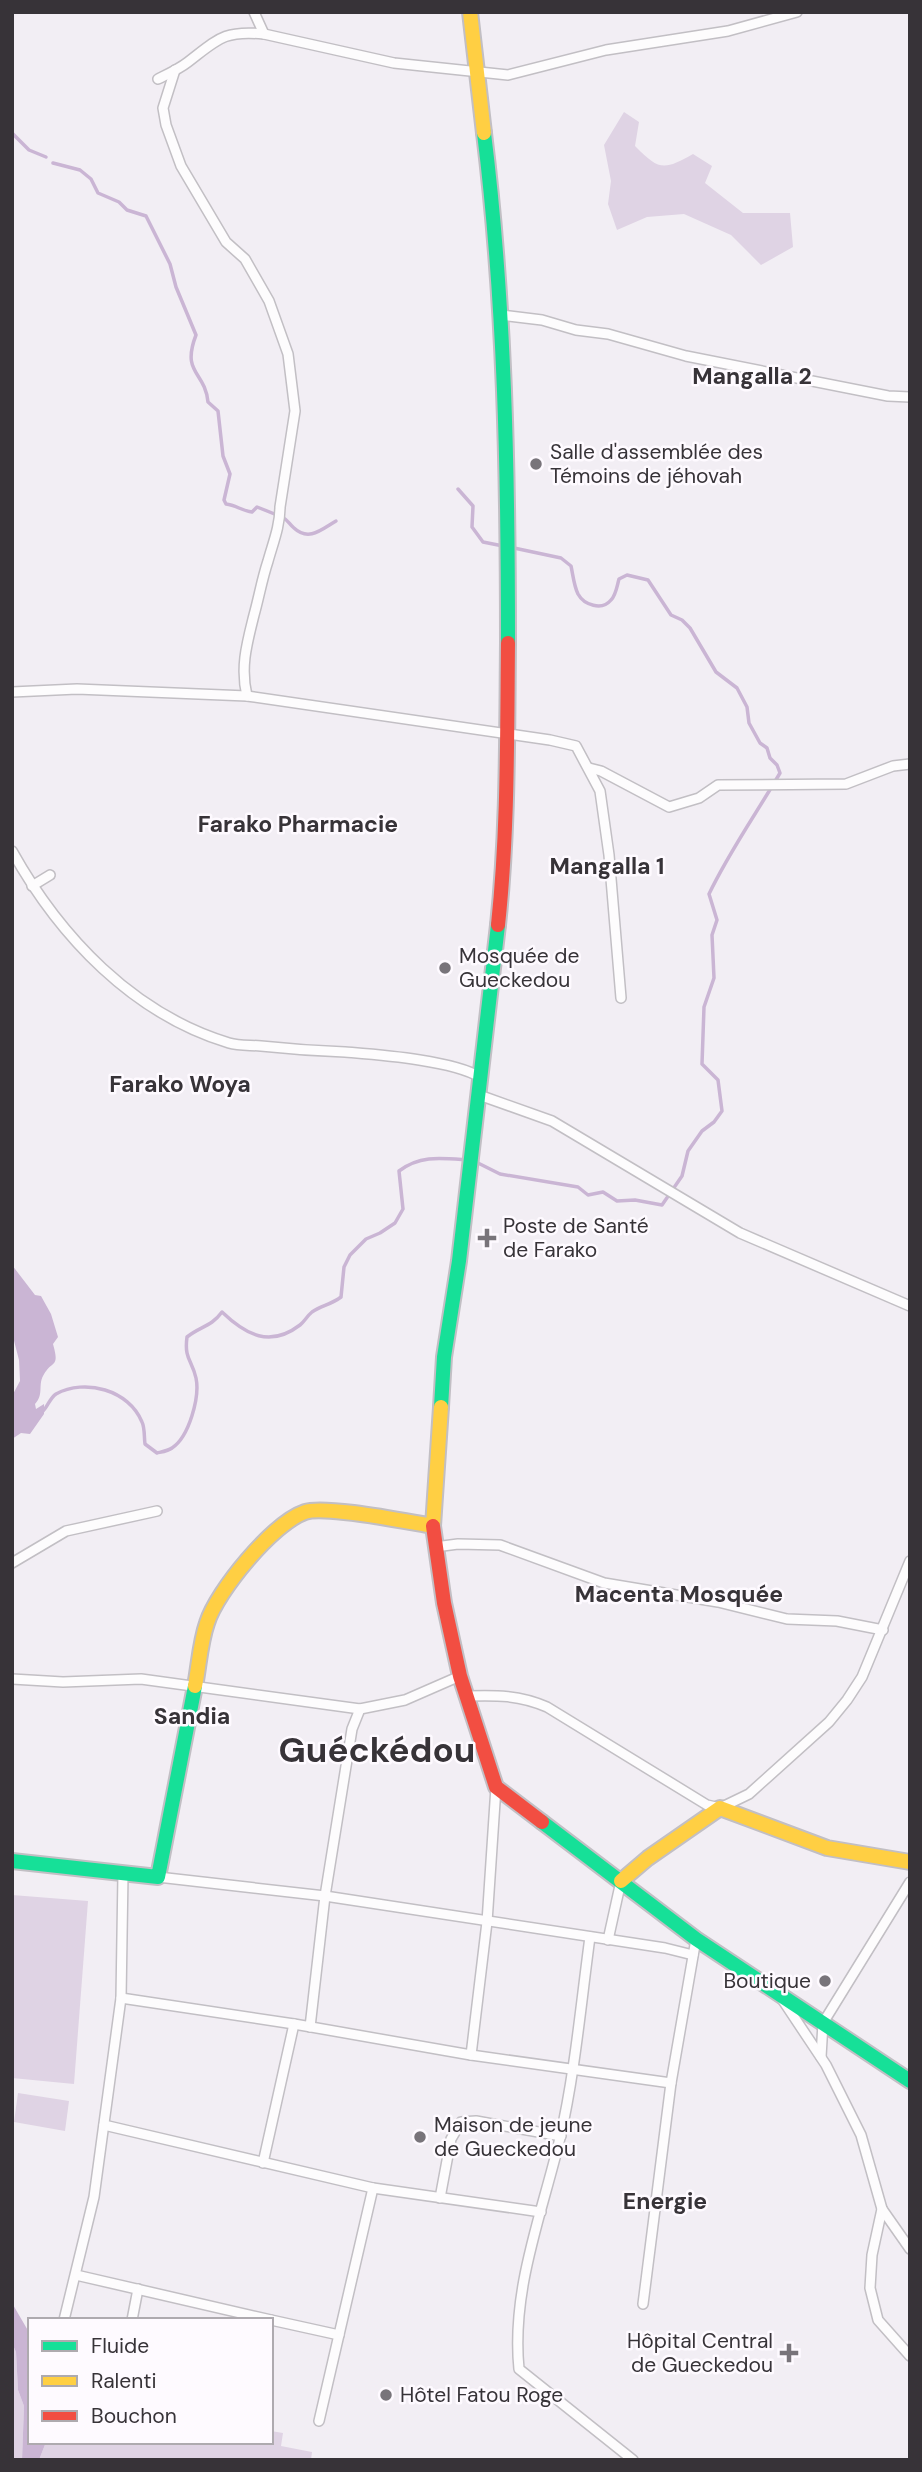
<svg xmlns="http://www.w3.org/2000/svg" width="922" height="2472" viewBox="0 0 922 2472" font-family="'DM Sans',sans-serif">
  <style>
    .green { fill: #dfd3e4 }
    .water { fill: #cab5d4 }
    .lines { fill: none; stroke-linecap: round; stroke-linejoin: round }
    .stream { stroke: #cab5d4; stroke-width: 3.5 }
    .street-casing { stroke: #c2bfc4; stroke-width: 12 }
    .fast-casing { stroke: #c2bfc4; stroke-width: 18 }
    .slow-casing { stroke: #c2bfc4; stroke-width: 18 }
    .jam-casing { stroke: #c2bfc4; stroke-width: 18 }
    .street { stroke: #fdfcfd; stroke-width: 9 }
    .fast { stroke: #16e098; stroke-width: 14 }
    .slow { stroke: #ffcf43; stroke-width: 14 }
    .jam { stroke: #f24e42; stroke-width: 14 }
    .poi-dot { fill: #78747a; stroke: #fefaff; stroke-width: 2.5 }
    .labels { text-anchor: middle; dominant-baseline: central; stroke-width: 5; stroke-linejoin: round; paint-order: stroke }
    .poi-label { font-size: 21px; fill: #373338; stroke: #fefaff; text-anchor: start }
    .neighbourhood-label { font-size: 23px; font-weight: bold; fill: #373338; stroke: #fefaff }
    .town-label { font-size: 35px; font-weight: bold; fill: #373338; stroke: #fefaff }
  </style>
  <rect width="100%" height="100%" fill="#f2eef4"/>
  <g class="green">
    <path d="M624,112L639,122L635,146C659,170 663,171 693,154L712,166L705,183L743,213H790L793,247L761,265L731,235L684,214L647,217L617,230L608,204L611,181L604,145Z"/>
    <path d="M12,1895L88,1901L74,2084L12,2078Z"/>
    <path d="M18,2093L69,2101L65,2131L14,2122Z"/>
    <path d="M12,2343L16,2352L18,2390L24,2406L22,2460H12Z"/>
    <path d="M271,2431L283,2433L281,2446L312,2452L311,2460H39L46,2442H271Z"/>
  </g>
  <g class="water">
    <path d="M12,1265L35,1295L41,1296L51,1314L58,1337L53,1344C60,1369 52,1359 43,1376C38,1385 44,1395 35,1404L36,1409L44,1404V1414L30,1434L21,1433L12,1439V1396L20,1381L19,1360L12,1333Z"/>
    <path d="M12,2303L30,2334V2442H46L39,2460H22L24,2406L18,2390L16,2352L12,2343Z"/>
  </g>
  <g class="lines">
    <g class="stream">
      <path d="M12,133L29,150L46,157"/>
      <path d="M53,163L80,170L91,179L98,193L119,202L127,210L146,216L170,264L176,287L196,335C181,374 205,371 208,402L218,411L223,456L230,474L224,500L226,504C236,505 242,511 252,512L257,507L277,515"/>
      <path d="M458,489L473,506L472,527L483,542L503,546"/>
      <path d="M282,517C288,520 289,524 294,528C309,542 322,529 336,521"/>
      <path d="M474,1161L500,1174L578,1187L588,1195L603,1192L617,1201L635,1200L662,1205L682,1176L688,1151L702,1131L714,1122L722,1111L718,1080L702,1064L704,1007L714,978L712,935L717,920L709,894C729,852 756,814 780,773L777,765L770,758L767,748L760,743L749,723L747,707L737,688L716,672L690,628L682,620L671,615L648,580L627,575L619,579C617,586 616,595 611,600C602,611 584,605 578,594C574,586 573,575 571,566L561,558L514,548"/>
      <path d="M43,1411C48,1406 50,1398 56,1394C85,1378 129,1390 142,1422C145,1428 144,1438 145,1444L157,1453C161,1452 168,1451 172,1448C189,1437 200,1397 196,1378C192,1360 184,1359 187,1337C201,1326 211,1327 222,1312C246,1335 270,1348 300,1325C305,1321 307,1316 312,1312C321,1306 332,1304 341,1297L344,1267L350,1255L366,1239L380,1233L395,1223L403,1209L399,1171C420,1155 441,1158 467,1160"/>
    </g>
    <defs>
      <g id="street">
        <path d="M254,12L264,34"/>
        <path d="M175,70L163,108L166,125L181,166L226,242L245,259L269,301L288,354L295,411L280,507C280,526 273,543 268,561C262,579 259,597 254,615C247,643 240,667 247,696"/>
        <path d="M158,79C168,74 179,69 188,62C218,39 224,30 264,34L394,63L508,75L606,50L728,31L797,12"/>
        <path d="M501,315L542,320L576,330L608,334L686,356L888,396L910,397"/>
        <path d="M12,692L77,689L247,696L550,740L576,746L600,791L609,855L621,998"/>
        <path d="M589,768L601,771L669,807L699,798L718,785L846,784L893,766L910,764"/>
        <path d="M12,851C60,937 133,1014 229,1043C239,1046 250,1045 261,1046C289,1049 317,1051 345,1052C380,1055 451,1060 480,1077"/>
        <path d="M32,886L50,875"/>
        <path d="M479,1095L552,1121L740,1233L910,1306"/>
        <path d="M435,1547L458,1544L500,1545L604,1583L718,1602L787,1619L837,1621L883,1630"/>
        <path d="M12,1563L66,1531L157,1511"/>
        <path d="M12,1679L63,1682L141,1679L360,1709L405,1700L460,1676"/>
        <path d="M467,1696C496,1695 520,1695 547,1707L707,1805L720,1808L749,1794L829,1722L847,1700L862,1677L910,1561"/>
        <path d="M158,1877L325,1896L665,1948L693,1955"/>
        <path d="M590,1937C581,2003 575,2073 560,2138C542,2214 511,2290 519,2369L633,2460"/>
        <path d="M608,1940L621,1881"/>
        <path d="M121,1998L294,2024L471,2055L671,2083L696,1939"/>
        <path d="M782,1999L826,2065L861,2135L882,2209L872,2255L870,2288L878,2320L910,2356"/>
        <path d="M310,2027L325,1896L352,1729L360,1709"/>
        <path d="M471,2055L487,1922L496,1787"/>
        <path d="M821,2057L823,2023L910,1882"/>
        <path d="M104,2125L373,2188L541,2212"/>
        <path d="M263,2163L294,2024"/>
        <path d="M440,2198L451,2139L461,2122L476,2121L561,2136"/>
        <path d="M882,2209L910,2249"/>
        <path d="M76,2275L271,2320"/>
        <path d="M643,2304L671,2083"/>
        <path d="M64,2320L94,2197L121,1998L123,1874"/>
        <path d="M132,2320L138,2289"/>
        <path d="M271,2320L339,2335"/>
        <path d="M319,2421L373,2188"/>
      </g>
      <g id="fast">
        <path d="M484,133C505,302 508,473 508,643"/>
        <path d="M441,1407L444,1357L459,1261L498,925"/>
        <path d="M542,1822L696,1939L910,2081"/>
        <path d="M12,1861L158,1877L195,1686"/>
      </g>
      <g id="slow">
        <path d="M470,12L484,133"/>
        <path d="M195,1686C199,1666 200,1643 207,1623C217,1591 273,1523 305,1512C325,1505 408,1522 433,1526L441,1407"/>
        <path d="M621,1881L648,1858L720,1808L827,1848L910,1862"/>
      </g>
      <g id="jam">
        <path d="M498,925C508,831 507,737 508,643"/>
        <path d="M433,1526L444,1603L460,1676L496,1787L542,1822"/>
      </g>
    </defs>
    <use href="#street" class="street-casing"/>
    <use href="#fast" class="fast-casing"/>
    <use href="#slow" class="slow-casing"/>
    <use href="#jam" class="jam-casing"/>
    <use href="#street" class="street"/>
    <use href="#fast" class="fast"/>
    <use href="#slow" class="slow"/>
    <use href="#jam" class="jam"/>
  </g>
  <g class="poi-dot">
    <circle cx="536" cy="464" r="7"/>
    <circle cx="445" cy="968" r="7"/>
    <path d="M483.5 1227.5h7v7h7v7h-7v7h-7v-7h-7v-7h7z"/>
    <circle cx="825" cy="1981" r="7"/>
    <circle cx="420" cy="2137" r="7"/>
    <path d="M785.5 2342.5h7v7h7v7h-7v7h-7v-7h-7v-7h7z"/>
    <circle cx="386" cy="2395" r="7"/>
  </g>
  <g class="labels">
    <g class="poi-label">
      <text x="550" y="452">Salle d'assemblée des<tspan x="550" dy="24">Témoins de jéhovah</tspan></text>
      <text x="459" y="956">Mosquée de<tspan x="459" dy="24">Gueckedou</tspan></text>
      <text x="503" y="1226">Poste de Santé<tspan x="503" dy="24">de Farako</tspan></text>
      <text x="811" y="1981" text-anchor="end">Boutique</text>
      <text x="434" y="2125">Maison de jeune<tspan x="434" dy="24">de Gueckedou</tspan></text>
      <text x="773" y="2341" text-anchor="end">Hôpital Central<tspan x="773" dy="24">de Gueckedou</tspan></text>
      <text x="400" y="2395">Hôtel Fatou Roge</text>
    </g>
    <g class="neighbourhood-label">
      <text x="752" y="376">Mangalla 2</text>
      <text x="298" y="824">Farako Pharmacie</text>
      <text x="607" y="866">Mangalla 1</text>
      <text x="180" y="1084">Farako Woya</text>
      <text x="679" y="1594">Macenta Mosquée</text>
      <text x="192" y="1716">Sandia</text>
      <text x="665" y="2201">Energie</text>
    </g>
    <g class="town-label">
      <text x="377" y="1750">Guéckédou</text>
    </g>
  </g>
  <rect width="922" height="2472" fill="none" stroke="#373338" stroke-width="28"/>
  <rect x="28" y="2318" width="245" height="126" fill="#fefaff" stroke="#aeaaaf" stroke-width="2"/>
  <rect x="42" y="2341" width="35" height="10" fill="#16e098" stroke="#aeaaaf" stroke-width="2"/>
  <text x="91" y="2353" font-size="21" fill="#373338">Fluide</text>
  <rect x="42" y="2376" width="35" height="10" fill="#ffcf43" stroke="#aeaaaf" stroke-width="2"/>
  <text x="91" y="2388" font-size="21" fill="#373338">Ralenti</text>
  <rect x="42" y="2411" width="35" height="10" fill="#f24e42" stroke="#aeaaaf" stroke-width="2"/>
  <text x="91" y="2423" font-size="21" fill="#373338">Bouchon</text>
</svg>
